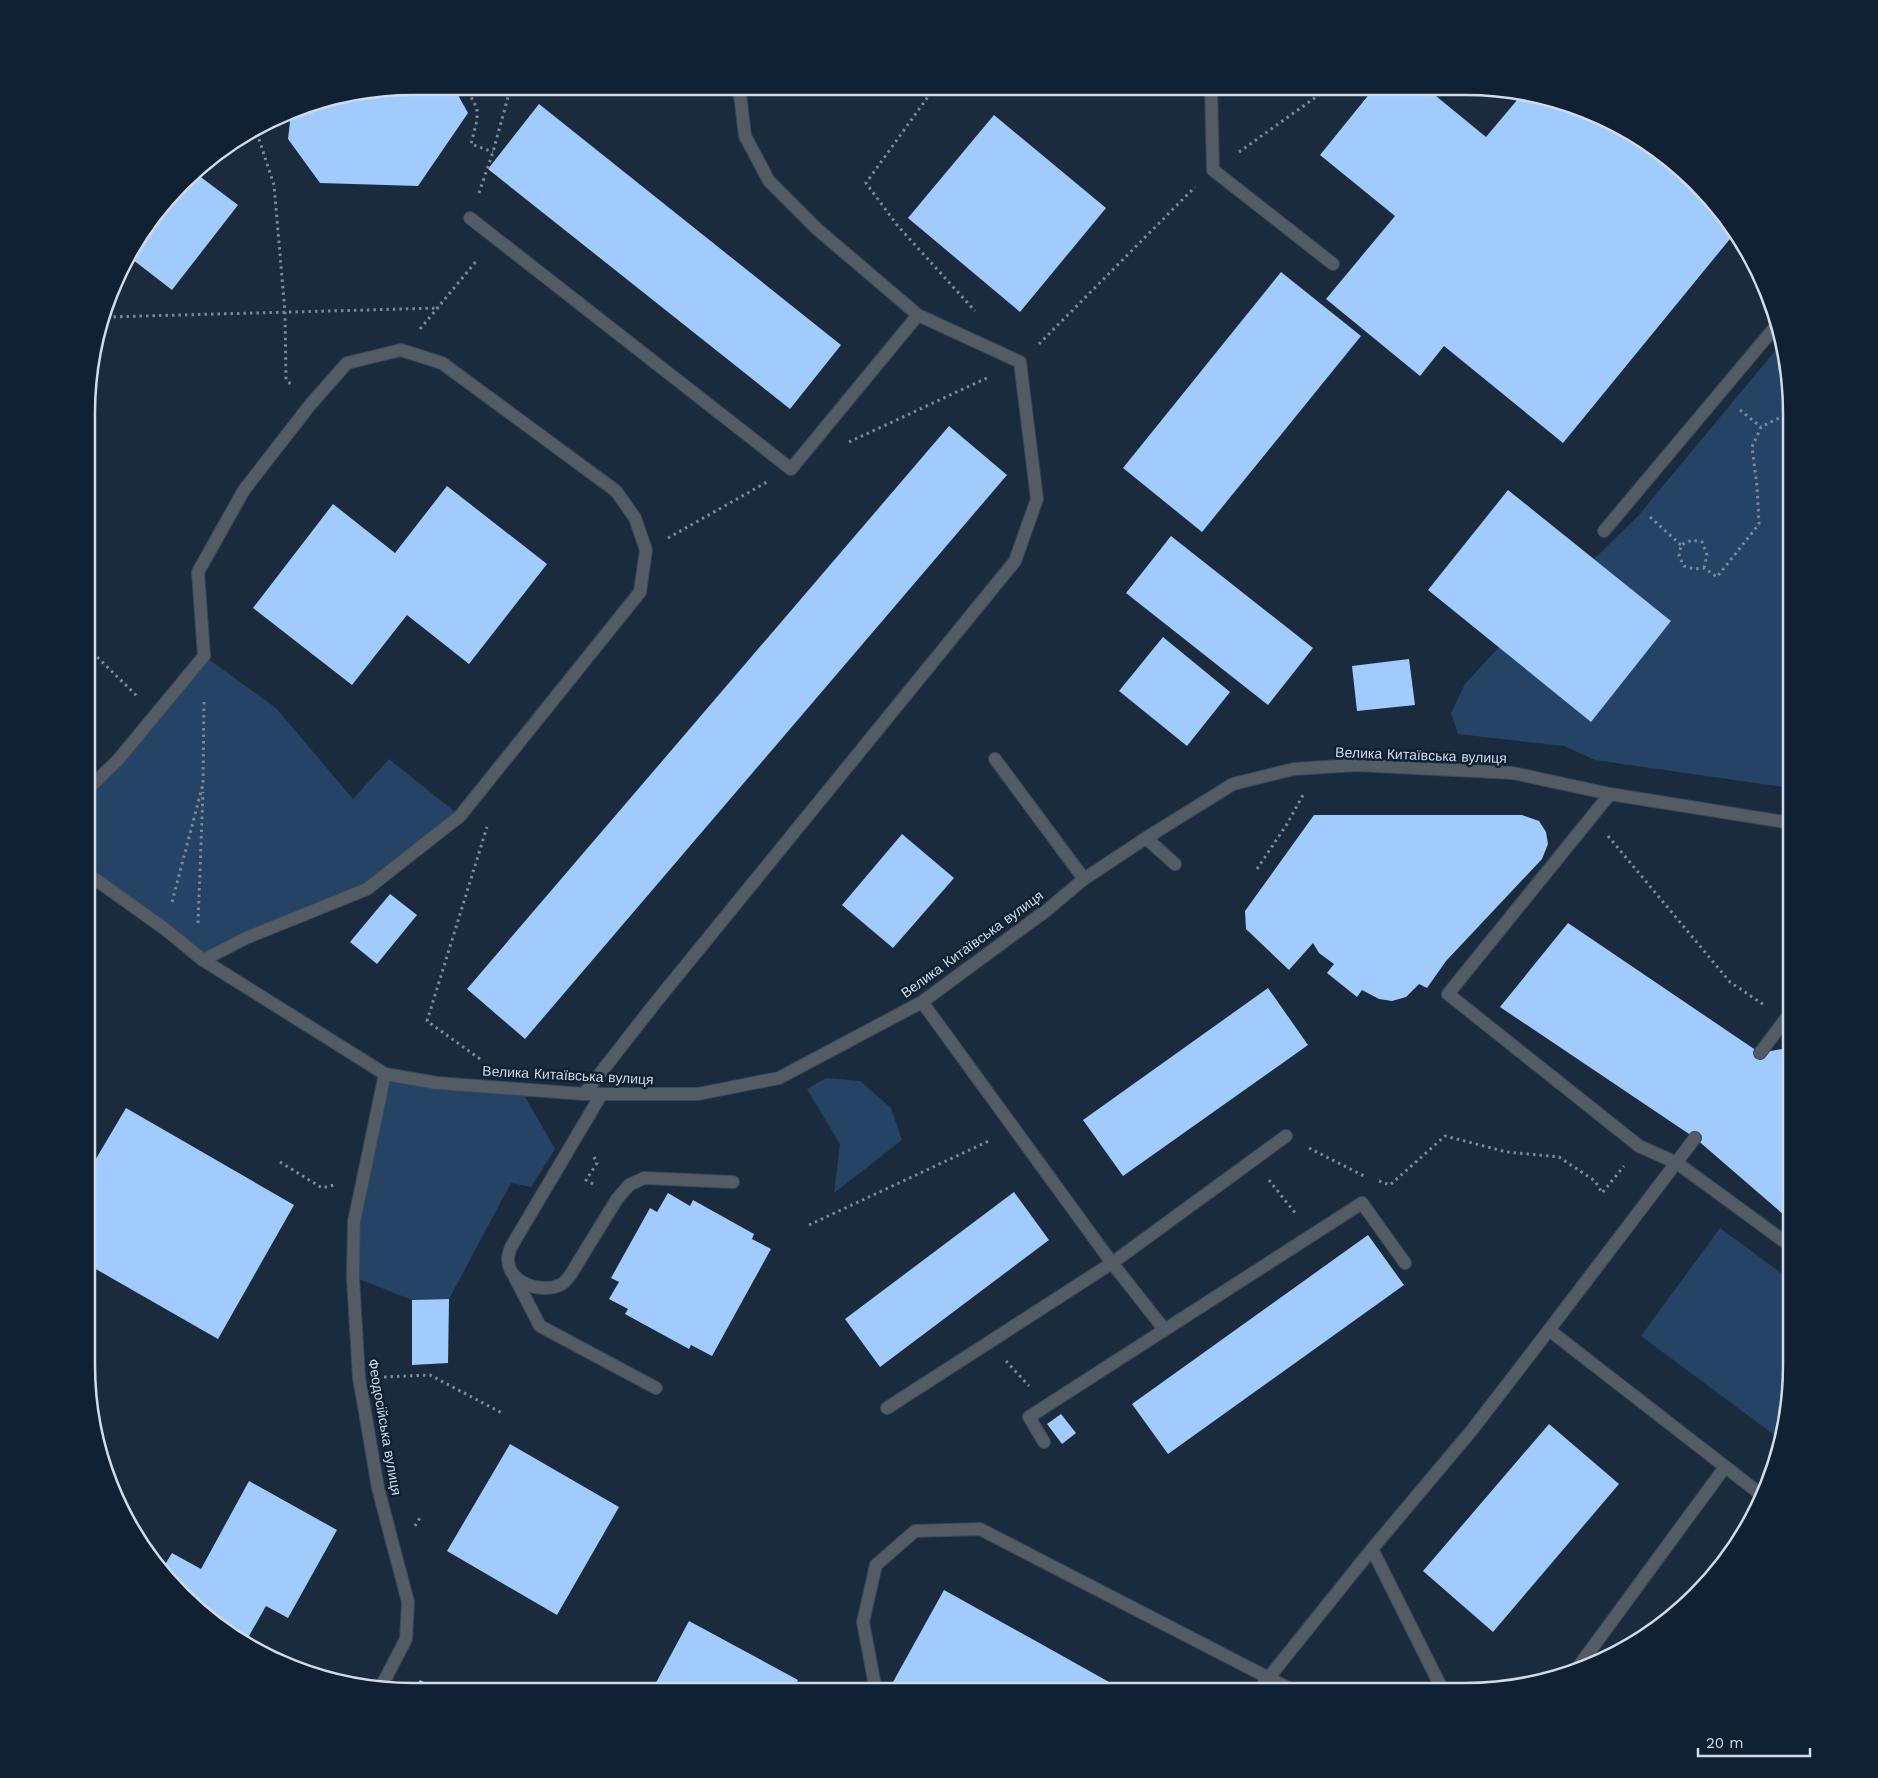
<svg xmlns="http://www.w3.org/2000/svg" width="1878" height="1778" viewBox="0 0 1878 1778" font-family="'Work Sans',sans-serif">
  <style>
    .green { fill: #254364 }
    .building { fill: #a0cbfc }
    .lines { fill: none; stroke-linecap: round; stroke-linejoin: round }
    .lane-casing { stroke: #384759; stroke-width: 14 }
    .street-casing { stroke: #384759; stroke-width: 14 }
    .path { stroke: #7b8897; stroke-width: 3; stroke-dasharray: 2.5 4; stroke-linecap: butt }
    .lane { stroke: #535b65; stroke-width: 12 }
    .street { stroke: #535b65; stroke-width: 12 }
    .labels { text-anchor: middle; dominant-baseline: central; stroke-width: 5; stroke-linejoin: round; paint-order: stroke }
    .street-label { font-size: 14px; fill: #d0dbe7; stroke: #112134 }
    .rim { fill: none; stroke: #d0dbe7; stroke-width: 2.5 }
  </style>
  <rect width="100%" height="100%" fill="#1b2b3e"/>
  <g class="green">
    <path d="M1780,345L1791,391V788L1595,760L1564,746L1458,734L1451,713L1465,684L1499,647L1591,721L1671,621L1594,559L1638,516Z"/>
    <path d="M204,656L276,708L353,799L389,759L460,816L367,889L203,960L88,874V789Z"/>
    <path d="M384,1077L520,1088L555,1149L531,1187L511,1183L449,1299L412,1300L359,1279L354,1222Z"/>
    <path d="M826,1078L860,1081L891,1108L902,1140L834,1193L840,1144L807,1089Z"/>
    <path d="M1720,1228L1792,1281V1366L1786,1424L1777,1437L1641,1336Z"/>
  </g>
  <g class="building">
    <path d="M413,86H453L468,113L418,186L320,183L288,139L291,113L307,104Z"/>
    <path d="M1375,87H1425L1486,137L1523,93L1550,97L1610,120L1664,154L1711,198L1734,234L1563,443L1444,346L1420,376L1326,299L1395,216L1320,155Z"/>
    <path d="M539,104L841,345L790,409L488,169Z"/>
    <path d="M994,115L1106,208L1020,312L908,218Z"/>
    <path d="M194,172L238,205L172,290L128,256L130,250Z"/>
    <path d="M1281,272L1361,336L1202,532L1123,468Z"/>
    <path d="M949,426L1007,475L525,1039L467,989Z"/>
    <path d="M447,486L547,564L469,664L407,615L352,685L253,608L333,504L395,553Z"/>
    <path d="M1508,490L1671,621L1591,722L1428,590Z"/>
    <path d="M1171,536L1313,648L1268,705L1126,593Z"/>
    <path d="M1163,637L1230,692L1187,746L1119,691Z"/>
    <path d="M1409,659L1415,705L1357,711L1352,666Z"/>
    <path d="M1314,815H1522L1539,821L1546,832L1548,844L1542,859L1446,961L1427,988L1419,984L1406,997L1392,1001L1379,999L1362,990L1357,997L1327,973L1334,964L1319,953L1313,943L1289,970L1246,929L1245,911Z"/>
    <path d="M902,834L954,878L893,948L842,905Z"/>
    <path d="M390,894L417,915L377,964L350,942Z"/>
    <path d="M1568,923L1760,1053L1787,1048L1792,1052V1222L1695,1138L1500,1007Z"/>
    <path d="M1268,988L1308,1045L1123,1176L1083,1120Z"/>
    <path d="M126,1108L294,1205L218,1339L87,1264V1174Z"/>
    <path d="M1014,1192L1049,1240L880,1367L845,1319Z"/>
    <path d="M668,1193L690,1206L693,1200L754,1234L752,1239L771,1249L712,1356L691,1345L689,1349L625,1314L628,1309L609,1299L619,1282L611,1278L650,1208L657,1212Z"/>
    <path d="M1368,1235L1404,1285L1168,1454L1132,1404Z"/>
    <path d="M449,1299L448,1363L412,1365V1300Z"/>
    <path d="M1061,1414L1076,1433L1062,1444L1047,1424Z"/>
    <path d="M1549,1424L1619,1484L1493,1632L1423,1571Z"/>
    <path d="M510,1444L619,1507L557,1615L447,1551Z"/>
    <path d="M249,1481L337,1530L288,1618L266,1606L245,1643L214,1624L167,1580L161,1571L172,1553L201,1569Z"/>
    <path d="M944,1590L1059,1654L1125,1691H910L893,1682Z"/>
    <path d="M689,1621L798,1680L792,1692H651Z"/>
    <path d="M420,1680L443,1692H413Z"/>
  </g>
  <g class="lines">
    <defs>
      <g id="lane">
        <path d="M1211,87L1213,170L1333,264"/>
        <path d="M470,218L791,469L918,315"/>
        <path d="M1604,531L1776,326"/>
        <path d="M995,759L1084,879"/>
        <path d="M88,789L118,760L204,656L198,572L244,490L310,405L347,363L401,350L442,363L616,491L635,518L646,550L640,592L460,816L367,889L246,938L203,960"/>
        <path d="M1610,794L1448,994L1639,1146L1677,1163L1792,1247"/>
        <path d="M1146,838L1175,864"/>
        <path d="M922,1002L1112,1263L1164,1329"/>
        <path d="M1760,1053L1791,1012"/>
        <path d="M584,1094L656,1002L1015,561L1037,499L1020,362L918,315L817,229L769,181L745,136L739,86"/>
        <path d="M601,1095L511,1247C510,1250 508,1255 508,1259C508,1283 541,1294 560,1285C565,1283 568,1278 571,1274L617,1199L629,1185L644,1178L733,1182"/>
        <path d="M1695,1138L1549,1330L1763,1496"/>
        <path d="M515,1278L540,1326L656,1388"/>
        <path d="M887,1408L1112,1263L1286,1136"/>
        <path d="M1044,1442L1029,1417L1362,1203L1405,1263"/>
        <path d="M1372,1549L1443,1691"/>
        <path d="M1576,1670L1725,1467"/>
        <path d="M876,1691L863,1622L876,1565L915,1531L980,1529L1294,1691"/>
        <path d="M1258,1691L1372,1549L1472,1430L1549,1330"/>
      </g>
      <g id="street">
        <path d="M88,874L165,929L203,960L385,1074L437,1083L584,1094H698L779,1078L922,1002L1047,910L1084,879L1146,838L1233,784L1294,769L1356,765L1513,773L1610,794L1791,823"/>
        <path d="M380,1689L406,1639L408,1602L378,1488L363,1400L359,1378L353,1278L354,1222L385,1074"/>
      </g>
    </defs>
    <use href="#lane" class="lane-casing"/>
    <use href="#street" class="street-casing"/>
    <g class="path">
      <path d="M465,86L477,108V120L471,144L493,152"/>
      <path d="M935,87L866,183L897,225L975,311"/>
      <path d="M257,133L274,185L285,312L286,380L293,386"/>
      <path d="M1239,152L1330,87"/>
      <path d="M479,193L493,152L511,86"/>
      <path d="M107,317L439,308"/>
      <path d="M420,329L478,259"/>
      <path d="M1039,344L1195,187"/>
      <path d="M1740,410L1761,427"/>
      <path d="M849,442L989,377"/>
      <path d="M1650,517L1681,545"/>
      <path d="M668,538L767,482"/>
      <path d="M1704,568L1707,555L1702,542L1692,540L1681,545L1679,556L1684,566L1694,569L1704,568L1717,577L1759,524L1757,486L1752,447L1761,427L1779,418H1791"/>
      <path d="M88,648L138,697"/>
      <path d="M1608,836L1730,982L1764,1005"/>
      <path d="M1257,869L1287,824L1303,795"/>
      <path d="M172,902L203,784L204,699"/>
      <path d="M198,923L203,792"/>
      <path d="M480,1059L427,1021L487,827"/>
      <path d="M1309,1148L1364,1176"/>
      <path d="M594,1157L597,1163L586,1180L595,1185"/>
      <path d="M280,1162L322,1188L334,1185"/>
      <path d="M1269,1180L1296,1214"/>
      <path d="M1379,1181L1390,1185L1445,1136L1507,1152L1559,1157L1595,1181L1602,1193L1624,1166"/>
      <path d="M809,1225L991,1140"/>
      <path d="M1006,1361L1029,1386"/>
      <path d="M384,1377L430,1375L502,1413"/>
      <path d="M415,1526L421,1516"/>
    </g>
    <use href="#lane" class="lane"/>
    <use href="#street" class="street"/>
  </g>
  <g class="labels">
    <g class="street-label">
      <text transform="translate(1421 755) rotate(2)">Велика Китаївська вулиця</text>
      <text transform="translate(972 944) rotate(-36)">Велика Китаївська вулиця</text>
      <text transform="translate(568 1075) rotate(3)">Велика Китаївська вулиця</text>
      <text transform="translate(385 1427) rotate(80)">Феодосійська вулиця</text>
    </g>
  </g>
  <path d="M0 0H1878V1778H0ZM413 95H1465A318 318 0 0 1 1783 413V1365A318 318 0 0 1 1465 1683H413A318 318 0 0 1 95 1365V413A318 318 0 0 1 413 95Z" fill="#112134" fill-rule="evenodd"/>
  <path class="rim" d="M413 95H1465A318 318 0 0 1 1783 413V1365A318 318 0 0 1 1465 1683H413A318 318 0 0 1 95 1365V413A318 318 0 0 1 413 95Z"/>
  <path d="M1698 1748v8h112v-8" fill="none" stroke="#d0dbe7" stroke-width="2.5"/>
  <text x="1706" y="1748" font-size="15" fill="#d0dbe7" stroke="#112134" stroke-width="4" paint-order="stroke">20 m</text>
</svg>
